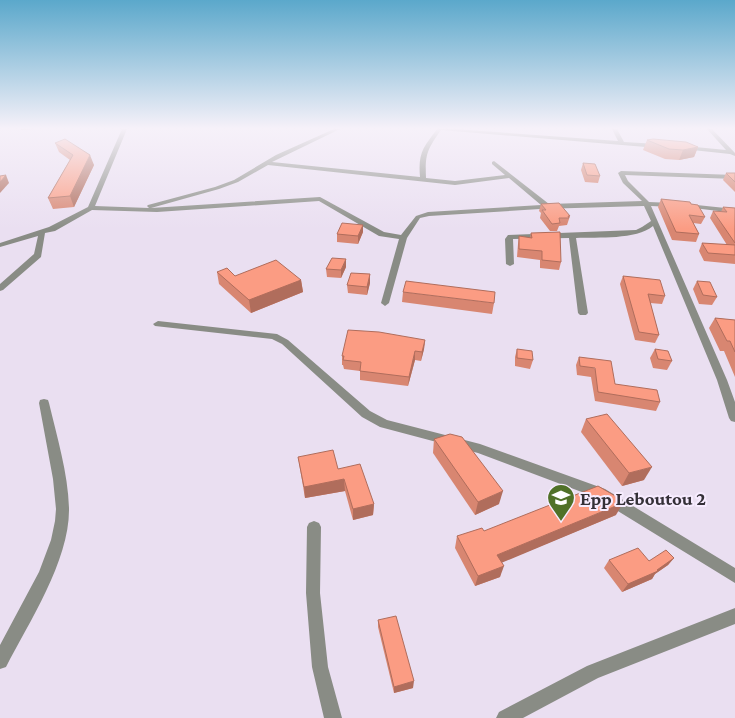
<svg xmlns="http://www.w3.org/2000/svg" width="735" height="718" viewBox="0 0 735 718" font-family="'Crimson Pro',serif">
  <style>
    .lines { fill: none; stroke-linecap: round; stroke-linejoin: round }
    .minor { fill: #898c85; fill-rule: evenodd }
    .wall { fill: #d88671 }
    .shaded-wall { fill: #b06d5c }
    .building { fill: #fb9c83; stroke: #b06d5c }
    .labels { text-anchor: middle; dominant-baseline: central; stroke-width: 4; stroke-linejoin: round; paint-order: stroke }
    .near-poi-label { font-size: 19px; font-weight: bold; fill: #343037; stroke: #f7ecff; text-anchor: start }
  </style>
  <rect width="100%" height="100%" fill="#eadff1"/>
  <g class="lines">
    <g class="minor">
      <path d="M122,129H127L95,206L149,208L147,206L148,205L215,187L234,180L276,155L334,129H340L272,162L420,177C418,153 423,148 437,129H455L618,141L612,129H617L624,142L658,144L661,146L658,148L441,130C427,150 425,154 426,178L455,181L505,175L492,164V162L494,161L549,204L642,201L623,183L618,173L621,171L735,175V179L625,175L628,181L649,202L673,203L676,205L673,207L651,206L727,380L735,402V422L731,421L729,418L717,380L653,226C636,240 598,237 576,238L588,313L586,315H580L578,313L569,238L513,239L514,264L510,266L506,264L505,239L508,235L636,230L642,227L651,221L644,206L540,209L429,216L420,218L407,238L389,303L385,306L381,303L399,239L379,236L319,201L157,212L92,210L55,231L45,233L41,257L3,290L0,291V284L34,254L38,236L0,247V243L49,227L88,207ZM268,165L455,185L509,178L541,205L428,212L416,216L401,235L384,232L320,197L151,208L219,189L238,182Z"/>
      <path d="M707,129H712L735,153V156L730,154L683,149L682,148L685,146L726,150Z"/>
      <path d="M687,204L735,209V213L685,207V205Z"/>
      <path d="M158,321L277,334L288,340L370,411L387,420L480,444L605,489L735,568V583L595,497L478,453L380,427L362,417L282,344L272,339L155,326L153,324Z"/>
      <path d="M44,399L48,400L49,403C57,437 68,473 69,508C70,560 29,622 6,667L0,669V645L39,572L51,540L55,521L56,509L53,479L39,403L40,400Z"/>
      <path d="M314,521L319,523L321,527L320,593L328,667L342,718H324L312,667L306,593L307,527L309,523Z"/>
      <path d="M735,608V624L598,678L523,718H496L499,712L587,666Z"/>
    </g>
  </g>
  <g class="wall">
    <path d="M647,140L698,147L694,157L679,160L665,159L643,150Z"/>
    <path d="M55,143L94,165L74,207L53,209L48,198L70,160L59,152Z"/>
    <path d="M583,163L600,176L598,183L585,182L581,170Z"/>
    <path d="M726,173H735V192L723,180Z"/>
    <path d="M661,199L691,204L705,217L701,224L693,223L699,234L696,242L672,240L658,207Z"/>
    <path d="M541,204L570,216L567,225L559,226L557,231H550L540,218L541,213L539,211Z"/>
    <path d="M723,207L735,208V264L704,261L699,251L702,243L727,245L710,218L713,211L721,212Z"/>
    <path d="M363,225V232L358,244L337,242V234Z"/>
    <path d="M531,233L561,262L559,270L540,268V260L517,257L518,244L519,236L530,238Z"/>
    <path d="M346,267L341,278L327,277L326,269Z"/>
    <path d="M217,272L235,276L301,280L303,292L251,313L219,284Z"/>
    <path d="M370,274V283L367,295L348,293L347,285Z"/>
    <path d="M623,276L665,296L662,304L650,303L659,335L655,343L635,340L620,284Z"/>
    <path d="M697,281L717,297L712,305L699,304L693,289Z"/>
    <path d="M403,292L494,303L492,314L402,302Z"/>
    <path d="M715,318L735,320V377L724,351H720L709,328Z"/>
    <path d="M425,340L424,349L421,361L415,360L408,386L360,380V371L344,369L343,365H342V356Z"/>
    <path d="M517,349L533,360L530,369L515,366V357Z"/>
    <path d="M655,349L672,361L667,370L653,368L650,358Z"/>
    <path d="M579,357L615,384L660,402L656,411L595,401L591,377L577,375L576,365Z"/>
    <path d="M586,419L644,480L622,486L581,432Z"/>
    <path d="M434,439L499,504L475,515L433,453Z"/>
    <path d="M298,457L338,469L374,504L373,515L353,520L345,491L305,498Z"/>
    <path d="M616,515L502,562L500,577L475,586L455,548L457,536L484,531Z"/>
    <path d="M674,558L668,565L655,574L652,579L622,592L604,568L609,560L649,561Z"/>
    <path d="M378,620L413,688L394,693L378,627Z"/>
  </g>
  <g class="shaded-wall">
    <path d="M21,129H34L21,130Z"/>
    <path d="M698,147L694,157L679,160L683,150Z"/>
    <path d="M90,155L94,165L74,207L70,196Z"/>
    <path d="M6,175L9,183L0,193V182Z"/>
    <path d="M363,225V232L358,244V236Z"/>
    <path d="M346,259V267L341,278V270Z"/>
    <path d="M370,274V283L367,295V287Z"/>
    <path d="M301,280L303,292L251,313L249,300Z"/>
    <path d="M425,340L424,349L421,361L422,352Z"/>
    <path d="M415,351V360L408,386L409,377Z"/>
    <path d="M652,467L644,480L622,486L629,473Z"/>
    <path d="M344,479L345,491L305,498L304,487Z"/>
    <path d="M503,491L499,504L475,515L478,502Z"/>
    <path d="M623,503L616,515L494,566L497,555Z"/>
    <path d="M374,504L373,515L353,520V509Z"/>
    <path d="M674,558L668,565L655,574L652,579L622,592L628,584Z"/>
    <path d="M504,566L500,577L475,586L478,576Z"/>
    <path d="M414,681L413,688L394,693V687Z"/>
  </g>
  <g class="building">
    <path d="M65,139L90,155L70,196L48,198L73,155L55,143Z"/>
    <path d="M653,139L686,142L698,147L683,150L669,149L647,140Z"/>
    <path d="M583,163L595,164L600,176L587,175Z"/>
    <path d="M726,173H735V182Z"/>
    <path d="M6,175L0,182V176Z"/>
    <path d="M661,199L690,202L691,204L698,205L705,217L689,215L699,234L676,232Z"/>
    <path d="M559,203L570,216H568L569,218H559L560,223L552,224L542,210H546L541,204Z"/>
    <path d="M723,207L735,208V243L713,211L727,212Z"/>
    <path d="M342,223L363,225L358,236L337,234Z"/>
    <path d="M560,232L561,262L542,260V251L519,249V236L532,238L531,233Z"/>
    <path d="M702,243L735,245V255L708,253Z"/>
    <path d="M332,258L346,259L341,270L326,269Z"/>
    <path d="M276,260L301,280L249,300L217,272L227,268L235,276Z"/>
    <path d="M351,273L370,274L367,287L347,285Z"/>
    <path d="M623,276L660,280L665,296L648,294L659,335L639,332Z"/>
    <path d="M406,281L495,292L494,303L403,292Z"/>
    <path d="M697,281L710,282L717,297L703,295Z"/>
    <path d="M715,318L735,320V352L730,341H727Z"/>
    <path d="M348,330L379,332L425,340L422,352L415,351L409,377L360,371L361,362L343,360L344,356H342Z"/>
    <path d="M517,349L532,351L533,360L517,358Z"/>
    <path d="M655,349L668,351L672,361L658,359Z"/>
    <path d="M579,357L611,361L615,384L657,390L660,402L598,392L595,368L580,366Z"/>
    <path d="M607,414L652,467L629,473L586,419Z"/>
    <path d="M450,434L462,437L503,491L478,502L434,439Z"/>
    <path d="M333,450L338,469L360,464L374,504L353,509L344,479L304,487L298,457Z"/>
    <path d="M598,486L617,497L623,503L497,555L504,566L478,576L457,536L482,528L484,531Z"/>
    <path d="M638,548L649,561L666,550L674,558L657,570L658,571L628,584L609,560Z"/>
    <path d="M396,616L414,681L394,687L378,620Z"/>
  </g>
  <linearGradient id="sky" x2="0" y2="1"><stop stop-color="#5ba8cb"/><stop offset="0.56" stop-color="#f6f1f9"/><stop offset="1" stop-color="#f6f1f9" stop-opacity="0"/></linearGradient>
  <rect width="735" height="229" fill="url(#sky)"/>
  <defs>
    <symbol id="school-pin" viewBox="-11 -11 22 30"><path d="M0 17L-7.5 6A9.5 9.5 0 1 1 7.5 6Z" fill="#507128" stroke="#f7ecff"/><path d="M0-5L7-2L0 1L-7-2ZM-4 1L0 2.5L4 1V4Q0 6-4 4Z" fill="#fff"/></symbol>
  </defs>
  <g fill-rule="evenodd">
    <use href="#school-pin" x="545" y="482" width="32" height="43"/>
  </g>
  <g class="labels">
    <g class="near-poi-label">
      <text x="580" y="498">Epp Leboutou 2</text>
    </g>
  </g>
</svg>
